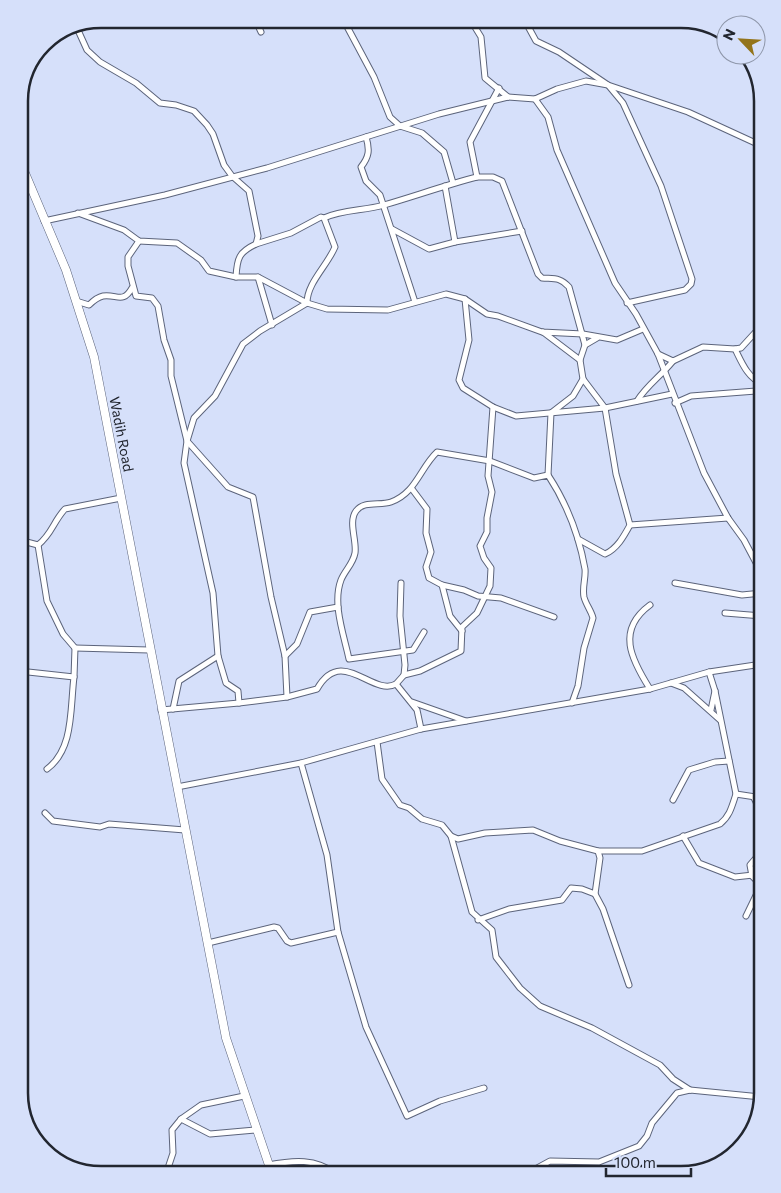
<svg xmlns="http://www.w3.org/2000/svg" width="781" height="1193" viewBox="0 0 781 1193" font-family="Commissioner,sans-serif">
  <style>
    .lines { fill: none; stroke-linecap: round; stroke-linejoin: round }
    .street-casing { stroke: #5c647b; stroke-width: 7 }
    .secondary-casing { stroke: #5c647b; stroke-width: 9 }
    .street { stroke: #fff; stroke-width: 5 }
    .secondary { stroke: #fff; stroke-width: 8 }
    .labels { text-anchor: middle; dominant-baseline: central; stroke-width: 4.5; stroke-linejoin: round; paint-order: stroke }
    .street-label { font-size: 14px; fill: #22262f; stroke: #d6e0fa }
    .rim { fill: none; stroke: #22262f; stroke-width: 2.5 }
  </style>
  <rect width="100%" height="100%" fill="#d6e0fa"/>
  <g class="lines">
    <defs>
      <g id="street">
        <path d="M255,19L261,32"/>
        <path d="M343,19L374,77L390,117L400,126L422,133L444,152L453,183"/>
        <path d="M470,19L481,37L485,78L508,97"/>
        <path d="M524,19L536,41L559,52L608,85L623,103L661,186L692,279L691,284L685,290L627,303"/>
        <path d="M348,26L371,19"/>
        <path d="M77,28L87,50L100,62L136,83L160,103L176,105L194,111L207,125L213,134L224,165L232,176L249,191L258,236L256,244C239,252 237,258 236,277"/>
        <path d="M535,99L548,117L557,150L615,283L636,314L658,354L704,473L728,518L744,540L762,574"/>
        <path d="M366,137C370,150 369,157 361,167L366,181L380,195L415,302"/>
        <path d="M477,177L470,142L499,88"/>
        <path d="M78,213L124,230L139,241L177,243L201,260L209,271L236,277H258L307,303L327,309L388,310L446,294L465,299L487,314L498,316L542,332L583,334L617,340L643,329"/>
        <path d="M44,221L165,195L267,168L439,114L508,97L535,99L557,89L586,81L608,85L688,112L762,146"/>
        <path d="M392,229L429,249L455,242L445,186"/>
        <path d="M139,241L128,257V266L136,296L152,298L158,306L164,340L171,360V376L187,441L228,487L253,497L271,597L285,656L287,697"/>
        <path d="M455,242L522,231"/>
        <path d="M256,244L291,233L321,217L324,218C343,209 364,211 384,205C415,196 446,185 477,177H493L502,181L538,274L542,278C554,279 560,277 569,287L585,345"/>
        <path d="M258,277L272,325"/>
        <path d="M465,299L469,340L459,380L463,388L493,407L516,416L605,408L672,394"/>
        <path d="M76,301L89,305C93,301 98,297 103,296C117,294 123,304 132,288"/>
        <path d="M543,332L580,360L583,379L605,408L616,474L630,525C624,536 617,549 605,554L578,539"/>
        <path d="M735,349C741,361 748,379 762,383"/>
        <path d="M658,354L673,361L703,347L735,349L741,348L762,325"/>
        <path d="M580,360L585,345L597,338"/>
        <path d="M637,401C647,385 661,376 673,361"/>
        <path d="M675,403L691,396L756,391"/>
        <path d="M548,475L551,413L573,396L583,379"/>
        <path d="M412,489L427,509L426,533L431,552L426,567L429,578L442,585L450,616L462,631"/>
        <path d="M630,525L728,518"/>
        <path d="M19,540L38,545C52,534 53,522 65,509L121,498"/>
        <path d="M675,583L742,595L762,593"/>
        <path d="M442,585L464,590L478,596L501,598L554,617"/>
        <path d="M725,613L762,616"/>
        <path d="M424,632L413,650L349,659C344,635 332,604 341,580C345,570 353,564 355,553C357,541 348,522 356,511C364,500 380,506 391,502C416,493 420,468 437,452L490,461L534,478L548,475C567,504 579,535 585,569C586,578 582,587 584,597C586,605 591,610 593,618L584,648L578,686L572,703"/>
        <path d="M75,648L149,650"/>
        <path d="M285,656L297,644L310,612L338,607"/>
        <path d="M19,671L74,677L75,648L63,634L47,601L38,545"/>
        <path d="M404,675L420,671L461,651L462,627L477,613L490,586L491,568L484,558L480,546L487,532V518L492,492L488,476L493,407"/>
        <path d="M671,683L684,688L720,720"/>
        <path d="M396,684L404,675L405,665L400,616L401,583"/>
        <path d="M650,689C631,659 616,630 650,605"/>
        <path d="M412,702L466,721"/>
        <path d="M239,703L238,691L226,683L218,656L213,593L184,463L187,441L194,418L215,396L243,344L260,331L307,303C307,283 327,266 335,247L324,218"/>
        <path d="M173,709L179,681L218,656"/>
        <path d="M161,710L239,703L287,697L317,689C342,645 372,697 396,684L417,710L421,729"/>
        <path d="M711,710L715,691"/>
        <path d="M377,742L382,779L400,805L409,808L422,819L442,825L451,836L458,839L485,833L533,830L560,841L598,851H642L720,824C730,816 732,806 736,794L715,691L709,672"/>
        <path d="M301,763L327,855L338,932L366,1027L407,1116L440,1101L484,1088"/>
        <path d="M47,769C74,749 70,709 74,677"/>
        <path d="M177,787L301,763L421,729L650,689L709,672L762,664"/>
        <path d="M736,794L762,798"/>
        <path d="M754,798C761,809 758,818 762,829"/>
        <path d="M673,800L689,770L715,762L729,761"/>
        <path d="M45,813L53,821L100,827L109,824L185,830"/>
        <path d="M451,836L472,912L492,930L496,957L520,988L540,1006L592,1028L660,1065L673,1079L690,1090"/>
        <path d="M683,836L699,863L735,877L762,874"/>
        <path d="M598,851L600,858L595,894L603,909L629,985"/>
        <path d="M746,916L761,885L752,876L750,865L762,851"/>
        <path d="M478,920L509,909L562,900L571,888L582,889L595,894"/>
        <path d="M208,943L274,927L278,928L287,941L291,943L338,932"/>
        <path d="M181,1119L201,1105L244,1096"/>
        <path d="M268,1165C294,1160 315,1158 337,1174"/>
        <path d="M166,1174L173,1153L172,1130L181,1119L210,1134L255,1130"/>
        <path d="M526,1174L550,1161L599,1162L639,1146L647,1136L652,1123L677,1093L690,1090L761,1097"/>
      </g>
      <path id="secondary" d="M19,159L66,270L94,357L226,1038L272,1174"/>
    </defs>
    <use href="#street" class="street-casing"/>
    <use href="#secondary" class="secondary-casing"/>
    <use href="#street" class="street"/>
    <use href="#secondary" class="secondary"/>
  </g>
  <g class="labels">
    <g class="street-label">
      <text transform="translate(122 434) rotate(79)">Wadih Road</text>
    </g>
  </g>
  <path d="M0 0H781V1193H0ZM101 28H681A73 73 0 0 1 754 101V1093A73 73 0 0 1 681 1166H101A73 73 0 0 1 28 1093V101A73 73 0 0 1 101 28Z" fill="#d6e0fa" fill-rule="evenodd"/>
  <path class="rim" d="M101 28H681A73 73 0 0 1 754 101V1093A73 73 0 0 1 681 1166H101A73 73 0 0 1 28 1093V101A73 73 0 0 1 101 28Z"/>
  <g transform="translate(741 40) rotate(295)"><circle r="24" fill="#d6e0fa" stroke="#8e96a9"/>
  <path d="M0-4L9 19L0 12L-9 19Z" fill="#93741b"/>
  <text y="-8" font-size="14" font-weight="bold" text-anchor="middle" fill="#22262f">N</text>
  </g>
  <path d="M606 1168v8h85v-8" fill="none" stroke="#22262f" stroke-width="2.5"/>
  <text x="614" y="1168" font-size="15" fill="#22262f" stroke="#d6e0fa" stroke-width="4" paint-order="stroke">100 m</text>
</svg>
